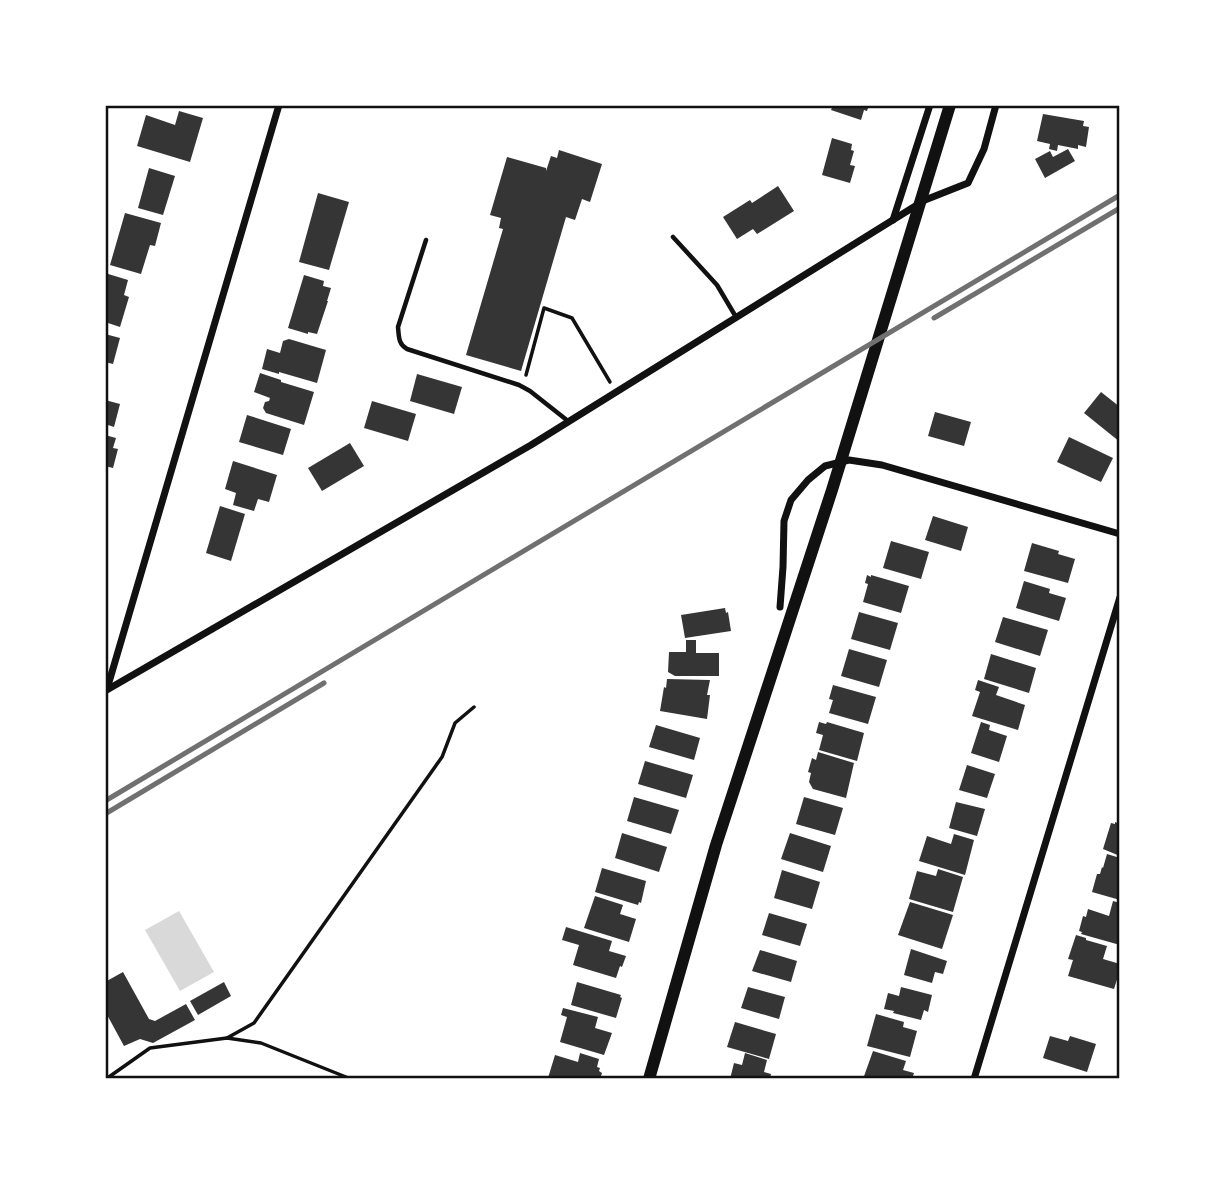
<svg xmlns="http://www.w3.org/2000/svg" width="1225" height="1184" viewBox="0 0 1225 1184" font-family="'Alegreya Sans',sans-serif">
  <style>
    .water { fill: #d9d9d9 }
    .building { fill: #353535 }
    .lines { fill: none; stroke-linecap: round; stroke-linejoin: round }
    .path { stroke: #111; stroke-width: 3.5 }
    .service { stroke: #111; stroke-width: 4.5 }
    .minor { stroke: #111; stroke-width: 7 }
    .tertiary { stroke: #111; stroke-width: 12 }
    .rail { stroke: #707070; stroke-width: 5 }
    .neatline { fill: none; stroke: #111; stroke-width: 2.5 }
  </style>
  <rect width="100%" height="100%" fill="#fff"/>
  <path class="water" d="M179,911L214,972L180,991L145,930Z"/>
  <g class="building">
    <path d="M833,105H869L867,111L864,110L861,120L831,110Z"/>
    <path d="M179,111L203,118L190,162L137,146L146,115L175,125Z"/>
    <path d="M1043,114L1084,121L1083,126L1089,127L1086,147L1078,145V149L1058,145L1057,151L1049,149L1050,144L1037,141Z"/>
    <path d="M832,138L852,144L851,150L854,151L850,165L855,166L850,183L822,175Z"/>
    <path d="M1068,149L1075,161L1045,178L1035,159L1050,151L1053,157Z"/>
    <path d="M559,150L602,164L590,202L582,199L575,220L566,217L521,371L466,355L503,229L499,228L501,218L490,215L507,157L546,168V171L551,156L557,158Z"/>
    <path d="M149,168L175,176L163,215L138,208Z"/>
    <path d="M778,186L794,211L757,234L753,229L737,239L723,217L750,200L752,203Z"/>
    <path d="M318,193L349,202L329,270L299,262Z"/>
    <path d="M125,213L161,223L155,246L150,245L141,274L110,265Z"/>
    <path d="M105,273L128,280L124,295L129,297L120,327L105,322Z"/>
    <path d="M304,275L324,281L323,286L331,288L327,301H328L317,334L308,332V334L288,328Z"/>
    <path d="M105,334L120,338L113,364L105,362Z"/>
    <path d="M289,339L326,350L317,383L279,372V374L262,369L267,349L280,353L283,341Z"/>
    <path d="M260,373L281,380V382L314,392L304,425L266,413L263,408L265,402L269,401L270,398L254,392Z"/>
    <path d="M417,374L462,387L454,414L410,401Z"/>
    <path d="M1101,392L1120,407V442L1084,413Z"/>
    <path d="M105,400L120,404L114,427L105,424Z"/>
    <path d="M372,401L416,414L408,441L364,428Z"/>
    <path d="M935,412L971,422L964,446L928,436Z"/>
    <path d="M247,415L291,429L283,455L239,442Z"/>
    <path d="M105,435L116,438L113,448L118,449L113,468L105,466Z"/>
    <path d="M1069,437L1113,458L1101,482L1057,462Z"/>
    <path d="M350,443L364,466L322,491L308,468Z"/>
    <path d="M233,461L277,475L269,502L258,499L254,511L233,505L236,493L225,489Z"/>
    <path d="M220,506L245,514L231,561L206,553Z"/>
    <path d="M933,516L968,527L961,551L925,540Z"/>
    <path d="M891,541L929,552L921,579L883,568Z"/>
    <path d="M1032,543L1059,551L1058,554L1075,559L1068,583L1024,571Z"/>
    <path d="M867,575L871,577V575L909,586L901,613L863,602L868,584L865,583Z"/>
    <path d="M1024,581L1050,589L1049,593L1066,598L1059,621L1016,608Z"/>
    <path d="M725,608L726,613L728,612L731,631L685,638L681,615Z"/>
    <path d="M859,612L898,623L890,650L851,639Z"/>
    <path d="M1003,617L1048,630L1040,656L995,642Z"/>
    <path d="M686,640H696V653H719V676H675L668,672L669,652H686Z"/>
    <path d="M849,649L887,660L879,687L841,676Z"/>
    <path d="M991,654L1036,668L1029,693L984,679Z"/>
    <path d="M667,679L710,680L707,695H710L707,719L660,711L664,687L666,688Z"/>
    <path d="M978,680L999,687L996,695L1025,705L1018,730L972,716L980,692L975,690Z"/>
    <path d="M833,685L876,697L868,724L829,713L833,700L829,699Z"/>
    <path d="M819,722L826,724L827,722L864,733L857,761L819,750L823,735L816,733Z"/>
    <path d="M981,722L990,725L989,730L1007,736L999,762L971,753Z"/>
    <path d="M656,725L700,738L694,760L649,747Z"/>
    <path d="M818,752L854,763L846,798L813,789L809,782L811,773L808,772L812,758L816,760Z"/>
    <path d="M645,761L693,775L686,798L638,784Z"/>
    <path d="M967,765L995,774L987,798L959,790Z"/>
    <path d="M634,797L679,810L671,834L627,821Z"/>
    <path d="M804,797L843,808L835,835L796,824Z"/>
    <path d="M956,802L985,809L977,836L949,828Z"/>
    <path d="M1115,822L1120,824V856L1103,849L1111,823L1115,824Z"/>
    <path d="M622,833L667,847L659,872L615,858Z"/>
    <path d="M790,833L831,846L823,872L781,859Z"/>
    <path d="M954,834L974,840L965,875L919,861L927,836L951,844Z"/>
    <path d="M1107,854L1120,858V900L1092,892L1097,874H1100L1102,867L1103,868Z"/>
    <path d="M602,868L646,881L641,903L639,902L638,905L595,892Z"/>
    <path d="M938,869L963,877L953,912L909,899L917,871L936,876Z"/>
    <path d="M782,870L820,882L812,909L774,898Z"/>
    <path d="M595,896L623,905L620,914L636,919L629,942L584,928Z"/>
    <path d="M1113,901L1120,903V945L1081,934L1082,932L1079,931L1083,916L1086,917L1088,909L1109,916Z"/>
    <path d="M910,902L953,915L942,949L898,935Z"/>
    <path d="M769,913L807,924L800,946L762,935Z"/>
    <path d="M566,927L612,941L609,951L626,956L622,967L620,966L616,978L573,965L579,945L562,940Z"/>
    <path d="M1076,935L1086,938V940L1107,946L1103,959L1120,964V970L1114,989L1068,976L1073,960L1068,959Z"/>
    <path d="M911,949L947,961L943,974L935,972L932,983L904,975Z"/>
    <path d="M760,950L797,961L791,982L752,971Z"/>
    <path d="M123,972L149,1019L155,1021L186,1004L195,1020L153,1043L140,1039L124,1046L105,1011V982Z"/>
    <path d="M224,982L231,996L198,1015L190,1001Z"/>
    <path d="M577,982L621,995L620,997L622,998L616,1018L571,1005Z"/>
    <path d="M748,987L785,997L779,1019L741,1008Z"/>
    <path d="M901,987L932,995L928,1012L924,1010L921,1020L893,1013L894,1011L884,1009L888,993L899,996Z"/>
    <path d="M563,1008L598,1017L595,1028L612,1033L604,1055L560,1042L567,1017L561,1015Z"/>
    <path d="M876,1014L904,1022L903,1027L917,1031L910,1057L867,1046Z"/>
    <path d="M735,1022L776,1034L769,1059L727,1047Z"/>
    <path d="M1050,1036L1068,1041L1070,1036L1096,1044L1087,1072L1043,1058Z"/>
    <path d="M873,1051L906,1061L903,1070L914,1073L912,1079H863Z"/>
    <path d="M580,1053L599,1059L597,1067L600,1068L599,1071L602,1073L600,1079L548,1078L555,1055L578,1062Z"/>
    <path d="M745,1053L767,1060L764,1072L771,1074L770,1079H730L734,1063L742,1065Z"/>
  </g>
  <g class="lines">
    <g class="path">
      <path d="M526,375L544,308L572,318L610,382"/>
      <path d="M227,1038L254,1023L442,757L455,723L474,707"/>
      <path d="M106,1079L150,1048L227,1038L261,1043L351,1079"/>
    </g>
    <g class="service">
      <path d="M673,237L717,285L736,317"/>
      <path d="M426,240L398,327C399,336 398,344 407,349L519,385L530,391L568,421"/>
    </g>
    <g class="minor">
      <path d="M893,220L930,105"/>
      <path d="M780,607L783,567L784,521L791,500L808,480L825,466L849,460L882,465L1120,534"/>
      <path d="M107,689L279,105"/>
      <path d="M105,691L531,445L925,200L968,183L984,149L996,105"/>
      <path d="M974,1079L1120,597"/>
    </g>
    <path class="tertiary" d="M649,1079L716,845L832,490L950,105"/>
    <g class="rail">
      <path d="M934,318L1120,208"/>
      <path d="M105,801L1120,195"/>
      <path d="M105,814L324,683"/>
    </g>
  </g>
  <rect width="1225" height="1184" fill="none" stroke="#ffffff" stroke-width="214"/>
  <rect x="107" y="107" width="1011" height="970" class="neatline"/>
</svg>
